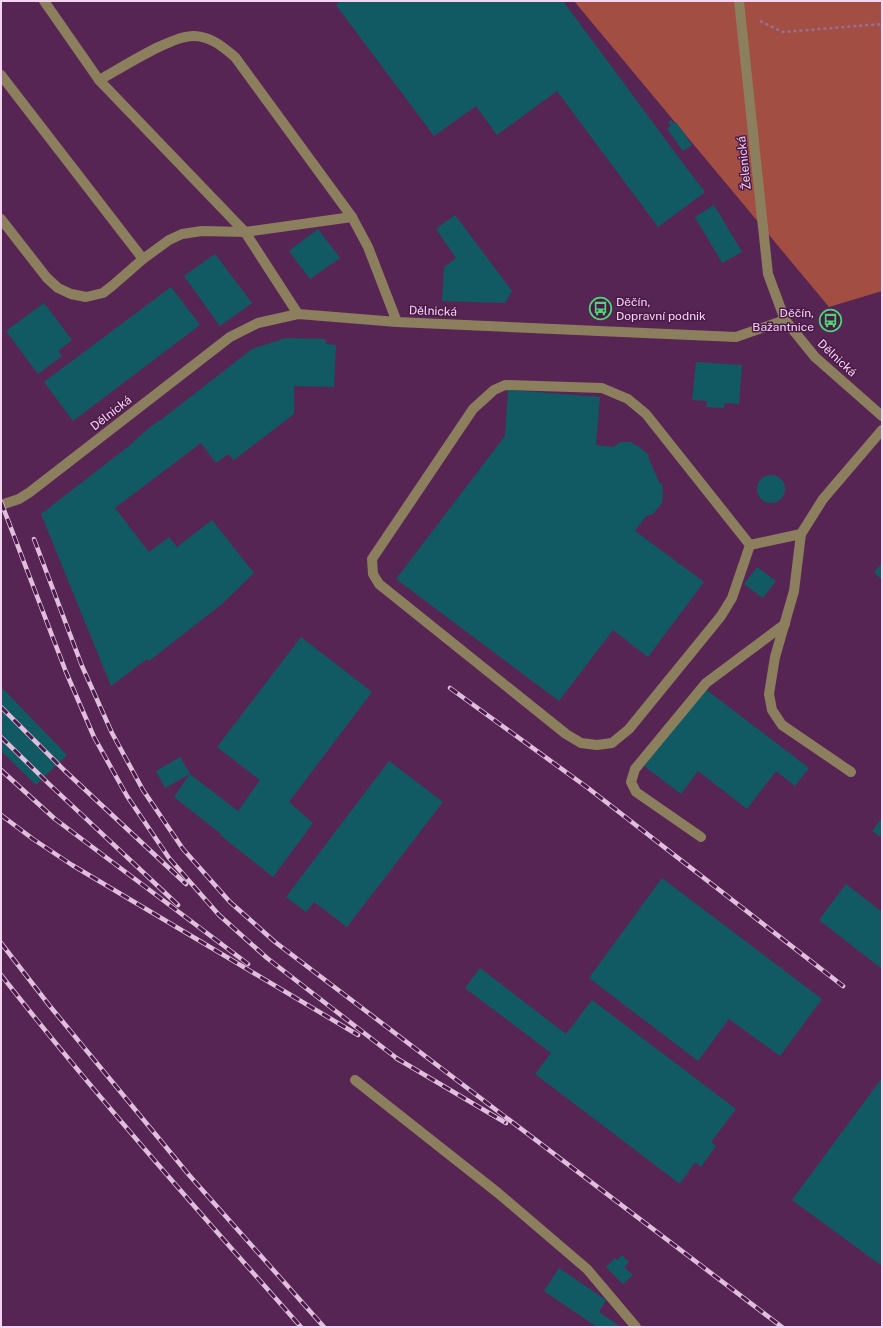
<svg xmlns="http://www.w3.org/2000/svg" width="883" height="1328" viewBox="0 0 883 1328" font-family="'Public Sans',sans-serif">
  <style>
    .forest { fill: #a34e42 }
    .building { fill: #115a64 }
    .lines { fill: none; stroke-linecap: round; stroke-linejoin: round }
    .path { stroke: #996f96; stroke-width: 2.5; stroke-dasharray: 3 3; stroke-linecap: butt }
    .minor { stroke: #8c7f5d; stroke-width: 10 }
    .rail-casing { stroke: #e0bfdd; stroke-width: 4.5 }
    .rail { stroke: #4b1a49; stroke-width: 3; stroke-dasharray: 9; stroke-linecap: butt }
    .labels { text-anchor: middle; dominant-baseline: central; stroke-width: 3; stroke-linejoin: round; paint-order: stroke }
    .street-label { font-size: 12px; fill: #f4d5f1; stroke: #4b1a49 }
    .poi-label { font-size: 12px; fill: #f4d5f1; stroke: #4b1a49; text-anchor: start }
  </style>
  <rect width="100%" height="100%" fill="#572554"/>
  <path class="forest" d="M574,1H882V291L829,307Z"/>
  <g class="building">
    <path d="M341,1H563L688,170L705,192L658,227L557,91L497,135L476,106L434,136L336,5Z"/>
    <path d="M671,120L674,124L676,122L692,145L683,151L667,129L671,126L668,122Z"/>
    <path d="M714,205L742,252L722,263L695,217Z"/>
    <path d="M455,215L512,291L505,303L442,301L444,267L456,258L436,229Z"/>
    <path d="M318,229L340,258L310,279L289,251Z"/>
    <path d="M215,254L252,303L220,326L184,276Z"/>
    <path d="M171,287L200,325L73,421L44,382Z"/>
    <path d="M44,303L72,340L58,351L62,356L38,374L6,331Z"/>
    <path d="M286,338L325,339L326,344L336,345L334,387L294,386V414L234,460L228,454L216,463L201,443L115,508L149,552L169,537L177,547L212,520L254,573L222,604L149,661L147,659L111,686L41,514L129,446L150,427L162,419L252,349Z"/>
    <path d="M696,362L742,365L739,404L725,403L724,408L706,407L707,401L692,400Z"/>
    <path d="M508,390L600,397L596,445L613,447L621,442H630L638,446L650,456L648,457L660,484L662,483L663,493L662,503L653,514L646,516L635,531L704,582L648,657L613,630L559,701L396,579L505,436Z"/>
    <circle cx="771" cy="489" r="14"/>
    <path d="M882,563V580L874,572Z"/>
    <path d="M757,567L776,581L763,598L744,584Z"/>
    <path d="M301,637L372,692L289,802L313,823L273,877L220,835L221,834L174,797L190,774L165,788L156,771L180,757L191,775L238,811L260,780L217,747Z"/>
    <path d="M1,687L67,755L36,785L1,751Z"/>
    <path d="M704,688L809,768L795,786L776,771L747,809L698,771L681,794L644,766Z"/>
    <path d="M389,761L443,802L347,927L314,902L306,912L286,897Z"/>
    <path d="M882,818V838L872,831Z"/>
    <path d="M662,878L822,999L780,1056L729,1019L698,1061L589,978Z"/>
    <path d="M846,884L882,912V969L819,920Z"/>
    <path d="M480,968L566,1034L592,1000L736,1109L711,1142L716,1146L701,1167L695,1162L680,1184L535,1074L551,1053L465,988Z"/>
    <path d="M882,1078V1266L792,1200Z"/>
    <path d="M622,1255L629,1262L624,1267L633,1275L623,1284L606,1267L615,1258L617,1260Z"/>
    <path d="M559,1268L606,1300L599,1312L618,1325L617,1327H597L544,1291Z"/>
  </g>
  <g class="lines">
    <path class="path" d="M760,21L783,32L882,24"/>
    <g class="minor">
      <path d="M44,1L99,80L245,232L298,314"/>
      <path d="M739,1L768,274L785,320"/>
      <path d="M1,75L143,259"/>
      <path d="M99,80C120,69 173,34 195,36C212,37 223,47 235,57L352,217L368,247L397,322"/>
      <path d="M1,219L47,278L58,288L71,294L86,297L103,293L112,286L143,259L169,240L182,234L202,231L245,232L352,217"/>
      <path d="M1,505L19,499L30,492L230,337L258,323L298,314L397,322L736,337L785,320L815,357L882,416"/>
      <path d="M750,545L646,414L628,399L602,388L505,385L494,390L473,409L372,559L373,574L379,584L566,734L581,743L597,745L612,743L629,729L721,616L732,598L750,545L801,534"/>
      <path d="M851,772L782,725L772,710L769,694L775,657L794,591L801,534L823,499L882,430"/>
      <path d="M701,837L636,792L631,782L635,769L706,683L785,624"/>
      <path d="M355,1080L498,1193L587,1269L636,1327"/>
    </g>
    <defs>
      <g id="rail">
        <path d="M1,502L66,672L94,737L127,796L169,858L219,915L267,958L399,1060"/>
        <path d="M34,539L82,666L112,733L143,790L183,849L230,902L275,942L782,1327"/>
        <path d="M450,688L588,788L843,986"/>
        <path d="M1,707L64,770L186,884"/>
        <path d="M1,737L49,784L178,905"/>
        <path d="M1,770L55,819L248,964"/>
        <path d="M1,815L33,839L72,865L358,1035"/>
        <path d="M1,943L49,1005L189,1175L324,1327"/>
        <path d="M1,975C96,1096 199,1212 301,1327"/>
        <path d="M396,1058L506,1123"/>
      </g>
    </defs>
    <use href="#rail" class="rail-casing"/>
    <use href="#rail" class="rail"/>
  </g>
  <defs>
    <symbol id="bus-ring" viewBox="-11 -11 22 22"><circle r="9.5" fill="#4b1a49" stroke="#4dd676" stroke-width="1.5"/><path d="M-5-6H5V4H4V6H2V4H-2V6H-4V4H-5ZM-3.5-4V0h7V-4ZM-3.5 1.2v1.5H-2V1.2ZM2 1.2v1.5H3.5V1.2Z" fill="#4dd676"/></symbol>
  </defs>
  <g fill-rule="evenodd">
    <use href="#bus-ring" x="588" y="296" width="25" height="25"/>
    <use href="#bus-ring" x="818" y="308" width="25" height="25"/>
  </g>
  <g class="labels">
    <g class="street-label">
      <text transform="translate(744 163) rotate(-96)">Želenická</text>
      <text transform="translate(433 311) rotate(2)">Dělnická</text>
      <text transform="translate(837 358) rotate(43)">Dělnická</text>
      <text transform="translate(111 413) rotate(-38)">Dělnická</text>
    </g>
    <g class="poi-label">
      <text x="616" y="302">Děčín,<tspan x="616" dy="14">Dopravní podnik</tspan></text>
      <text x="814" y="313" text-anchor="end">Děčín,<tspan x="814" dy="14">Bažantnice</tspan></text>
    </g>
  </g>
  <rect width="883" height="1328" fill="none" stroke="#f4d5f1" stroke-width="4"/>
</svg>
